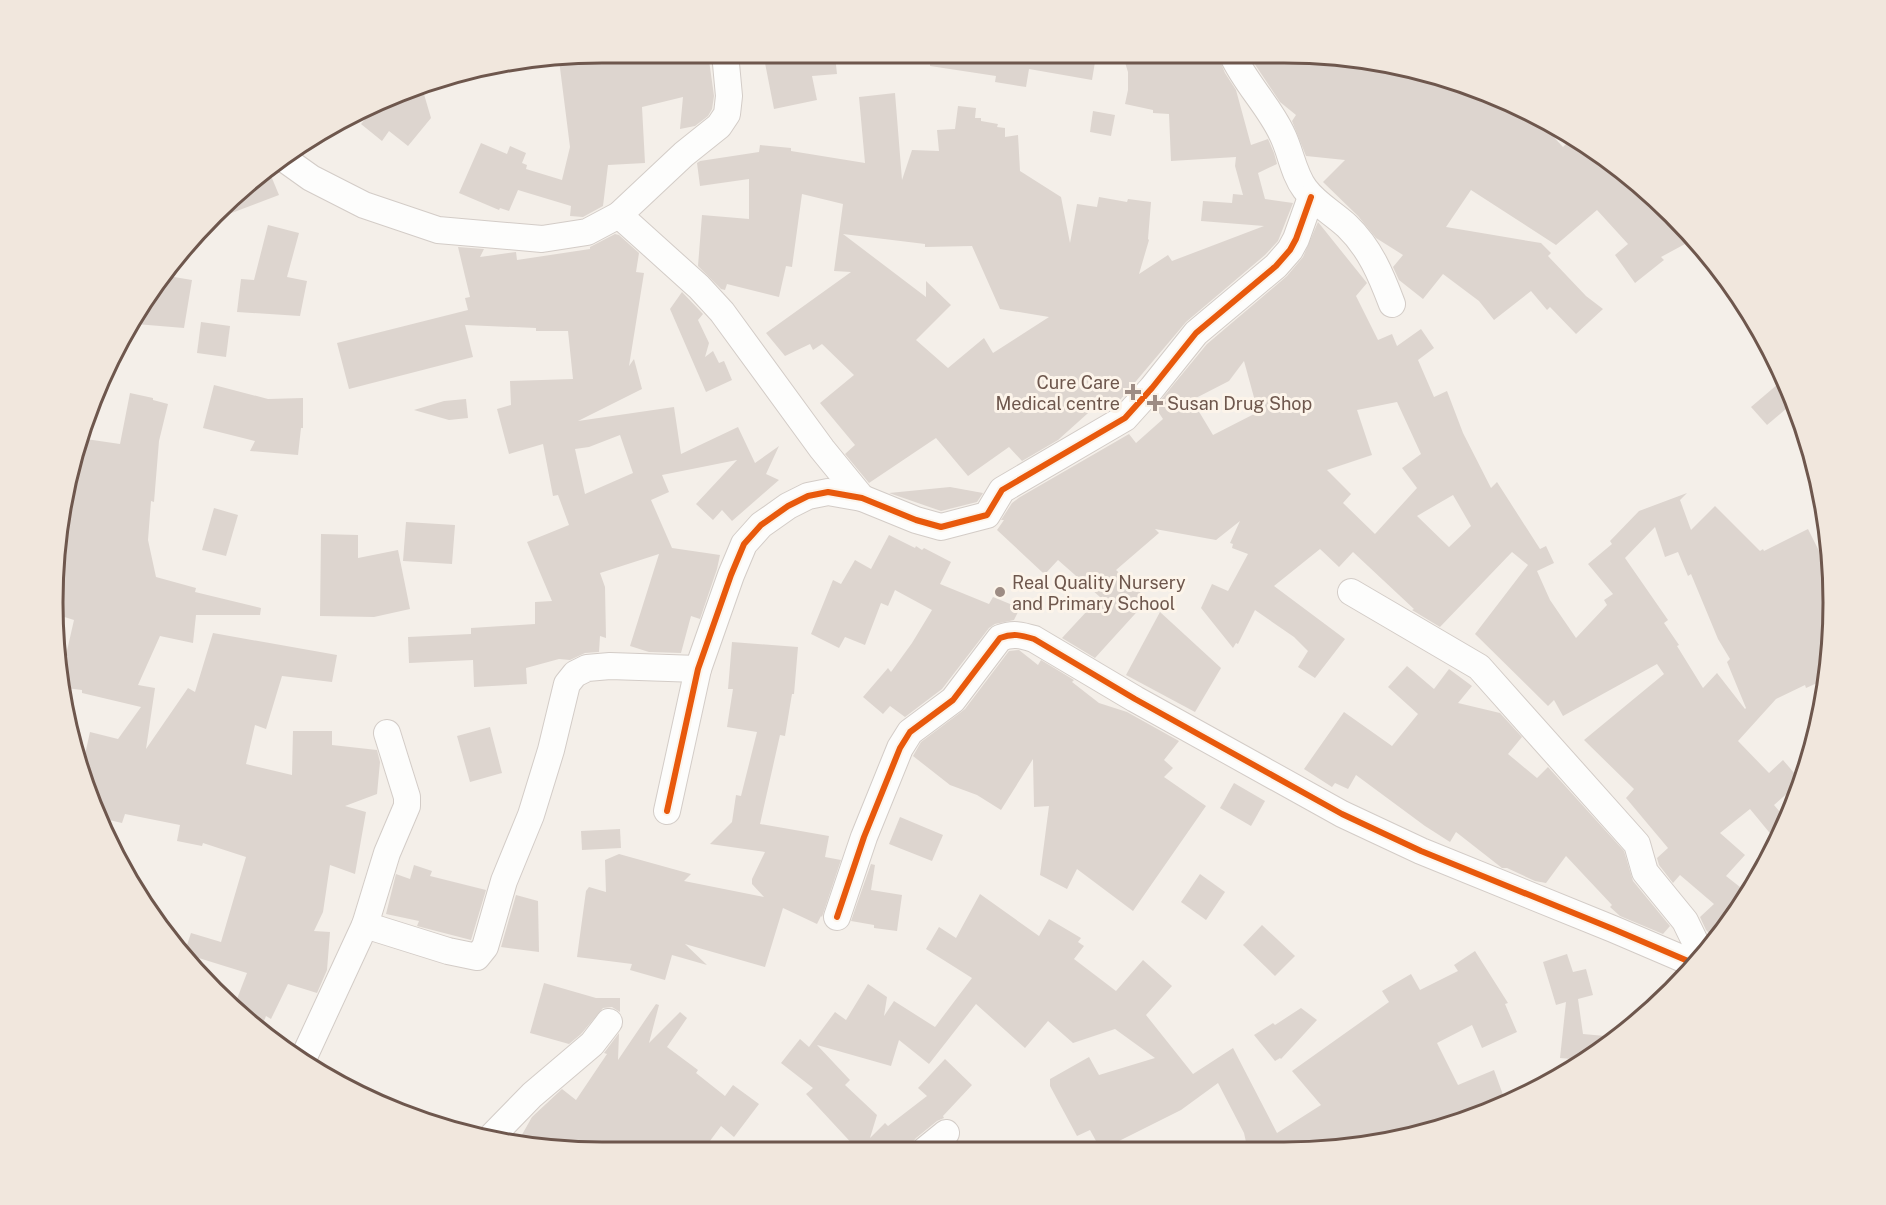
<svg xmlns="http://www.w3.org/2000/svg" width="1886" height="1205" viewBox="0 0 1886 1205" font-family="'Public Sans',sans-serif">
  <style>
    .building { fill: #ddd5cf; fill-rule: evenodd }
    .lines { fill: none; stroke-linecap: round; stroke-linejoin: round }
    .minor-casing { stroke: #d3ccc7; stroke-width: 28 }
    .minor { stroke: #fdfdfc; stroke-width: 26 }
    .cycleway-casing { stroke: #fcf4ea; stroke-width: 10 }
    .cycleway { stroke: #e8590c; stroke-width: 6 }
    .poi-dot { fill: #9d8c84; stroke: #fcf4ea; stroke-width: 2 }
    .labels { text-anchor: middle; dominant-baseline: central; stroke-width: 6; stroke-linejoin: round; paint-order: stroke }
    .poi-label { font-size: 18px; fill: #6e574d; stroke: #fcf4ea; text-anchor: start }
    .rim { fill: none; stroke: #6e574d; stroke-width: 3 }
  </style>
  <rect width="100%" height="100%" fill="#f4efe9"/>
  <g class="building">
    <path d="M603,52L708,53L714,96L712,109L708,116L695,126L680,129L683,97L642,107L645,163L608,165L603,206L583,217L570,216L571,206L518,190L509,211L500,208L499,210L459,193L481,143L507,154L510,146L526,153L522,163L527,165L526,169L562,180L570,147L559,60Z"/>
    <path d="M930,55H1070L1096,56L1092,80L1029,69L1026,87L995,82L996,76L930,66Z"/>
    <path d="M835,56L837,74L812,76L817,100L774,109L765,63Z"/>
    <path d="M1123,56H1218L1225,73L1236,90L1251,145L1268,139L1274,153L1277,164L1258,173L1265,199L1293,203L1278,241L1265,255L1186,322L1115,406L1104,413L1097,405L1058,440L1022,461L1009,447L968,476L936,438L869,483L845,454L855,445L820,403L854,375L822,344L813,350L810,344L785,356L766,333L851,272L834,271L843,204L802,194L792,267L786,266L779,297L727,284L725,290L721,289L698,266L702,215L749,219V179L700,186L697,163L700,161L759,152L760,145L791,148V151L865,163L859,97L895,93L902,180L912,150L939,151L937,130L955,129L958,106L976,108L975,118H981V121L998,124L997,127L1005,128V137L1018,135L1020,171L1061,197L1070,243L1077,204L1097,207L1099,197L1127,202L1128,199L1151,202L1148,239L1149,240L1139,274L1168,255L1172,261L1264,226L1201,221L1203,201L1232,203L1233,194L1243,195L1235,166L1236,157L1171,161L1169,114L1153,113V110L1125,104L1128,90V72ZM843,234L925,244V247L972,246L1000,309L1049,317L993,353L984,338L948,368L916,340L951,305L926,281V297Z"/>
    <path d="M1250,57H1355L1429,77L1448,89L1453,83L1494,94L1537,119L1563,147L1571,139L1619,166L1692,236L1683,241L1685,244L1661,257L1664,260L1635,283L1615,255L1628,244L1597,210L1556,245L1471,190L1446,227L1541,243L1551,253L1548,256L1586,296L1603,309L1576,334L1550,307L1547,310L1531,291L1494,320L1479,301L1443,274L1423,299L1399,280L1393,267L1403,255L1376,238L1358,216L1323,182L1345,160L1306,156L1292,121L1296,115L1280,102Z"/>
    <path d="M421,84L431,118L408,146L389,131L382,141L361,124L376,106Z"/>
    <path d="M1093,111L1115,115L1111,136L1090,132Z"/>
    <path d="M269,171L279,195L221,217Z"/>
    <path d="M1318,222L1367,283L1356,296L1378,340L1392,334L1397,346L1421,329L1434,348L1418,360L1434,397L1447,391L1463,433L1491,488L1497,482L1540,549L1546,546L1554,563L1537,571L1550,600L1576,638L1607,605L1604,600L1613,594L1588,564L1612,544L1610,541L1639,511L1687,493L1680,500L1691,530L1715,506L1760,551L1763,549L1764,551L1808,529L1830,573L1832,639L1826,679L1806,688L1805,685L1776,699L1738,741L1769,773L1783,760L1801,781L1774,805L1787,820L1778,843L1750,809L1720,833L1745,855L1726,876L1745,891L1730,910H1726L1731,919L1716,941L1706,930L1700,917L1714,904L1680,875L1673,883L1659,865L1657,858L1668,848L1626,798L1634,789L1584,740L1664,674L1657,664L1563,716L1554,700L1548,706L1475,634L1528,565L1512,552L1440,627L1412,610L1414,609L1353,552L1339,567L1320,549L1274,586L1345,639L1315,678L1298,667L1308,651L1294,637L1255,610L1238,644L1236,643L1233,648L1201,608L1212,584L1228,591L1248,554L1232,548L1233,544L1230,543L1240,521L1216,540L1155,529L1159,533L1116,570L1144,596V604L1095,658L1062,638L1100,597L1058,560L1045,574L1042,572L997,530L1004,520H1001L1012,503L1020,497L1129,434L1136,443L1163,419L1155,407L1207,344L1287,276L1303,257ZM1244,361L1258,412L1213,435L1192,400L1229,381ZM1397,402L1421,454L1402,468L1417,488L1375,534L1343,503L1351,494L1327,470L1372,455L1357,410ZM1453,495L1471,526L1449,547L1417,516ZM1655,527L1665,557L1678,552L1688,576L1691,574L1718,639L1730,659L1727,662L1746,708L1745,709L1717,673L1703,688L1677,646L1679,645L1664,623L1668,620L1625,558Z"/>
    <path d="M268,225L299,233L287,277L307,281L300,316L237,312L241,279L254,280Z"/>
    <path d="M615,234L619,235L639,253L636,272L644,273L629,366L634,359L642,389L578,421L674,407L681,454L738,427L755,463L779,446L766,474L779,480L732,521L722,510L713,520L696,504L737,460L662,475L669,492L651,500L672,548L720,555L717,569L700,619L691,616L681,653L649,652L630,646L659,554L600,573L605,587L606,638L600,636L599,652L585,653L570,660L559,659L526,668L527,684L474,687L473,660L409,663L408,637L471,634V628L535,624V602L552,601L527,542L569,525L558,495L553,496L543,444L509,454L497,409L511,405L510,381L573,379L568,331H536V328L465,325L473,357L349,389L337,343L468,310L465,298L470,297L458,247L484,249L480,257L516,252L517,260L590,249V247ZM620,435L633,473L585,494L575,449L589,447Z"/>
    <path d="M162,275L192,280L184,328L136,324Z"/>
    <path d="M682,292L703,314L698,320L709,343L705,357L713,351L719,363L724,361L732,380L706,392L670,309Z"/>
    <path d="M201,322L230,326L226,357L197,353Z"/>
    <path d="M1778,384L1794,402L1767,425L1751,407Z"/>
    <path d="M214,385L268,399L303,398V428H301L298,455L250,451L255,441L203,428Z"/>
    <path d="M130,393L153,398V400L168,404L159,441L154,502L151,501L148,540L156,577L196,588L195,592L261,608L260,615H196L193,643L160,636L138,685L155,688L146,749L188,688L195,692L213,633L337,655L332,682L282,676L266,729L255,725L246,764L292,775L293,731H332V745L377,750L380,762L377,794L345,806L366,812L355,874L330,865L323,912L314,931L330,932L327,970L317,993L288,984L271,1019L266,1016L260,1031L235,1004L247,973L189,955L185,951L191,933L221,942L246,857L203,843L202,846L177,841L180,825L125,814L122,823L105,819L82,768L90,732L118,739L141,707L82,693V690L66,688L68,656L66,655L74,620L58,615L54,567L79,438L120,444Z"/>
    <path d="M466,399L468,418L449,420L414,410L444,401Z"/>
    <path d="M950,487L983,493L977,502L941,511L889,493Z"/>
    <path d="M214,508L238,515L226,556L202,550Z"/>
    <path d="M406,522L455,525L452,564L403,561Z"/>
    <path d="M321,534L358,535V558L398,550L410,609L374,617L320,616Z"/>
    <path d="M889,535L915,548L916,546L922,550L924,548L951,562L940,584L989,604L993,597L1020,608L1014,620L995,624L989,628L942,689L905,717L890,706L883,714L863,697L888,668L891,672L912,643L932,610L895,590L888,606L881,603L865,645L845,637L839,648L811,634L833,580L841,584L855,560L871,569Z"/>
    <path d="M1160,612L1221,668L1195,712L1126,675Z"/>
    <path d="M732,642L798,647L794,694H792L785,736L780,735L760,824L829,836L825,857L841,860L822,917L821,916L817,924L783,908L765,967L685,944L707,965L672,955L665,980L630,970L632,964L577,957L586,891L589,887L606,892L605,860L619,854L691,874L684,881L764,897L752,884V879L765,852L710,844L732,822L736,795L741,796L757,732L727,727L733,689H728Z"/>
    <path d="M1019,650L1038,665L1041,660L1074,680L1072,682L1099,703L1127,712L1179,741L1164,760L1173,768L1164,777L1206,806L1133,911L1077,869L1067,889L1040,875L1049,806L1034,807L1033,759L1001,810L977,795L950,785L913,756L921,742L965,709L1009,651Z"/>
    <path d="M1407,666L1434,689L1449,669L1472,686L1458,703L1500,713L1522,737L1508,754L1537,778L1548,767L1624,851L1633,881L1670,926L1663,934L1620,916L1610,907L1612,905L1566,856L1546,883L1535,881L1507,868H1502L1456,832L1450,842L1425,826L1356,775L1348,789L1335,783L1332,787L1304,769L1344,712L1392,746L1418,714L1388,687Z"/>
    <path d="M490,727L502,773L470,782L457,736Z"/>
    <path d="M1234,783L1265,801L1251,826L1220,808Z"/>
    <path d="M900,817L943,835L932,861L889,844Z"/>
    <path d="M620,829L621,848L582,850L581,831Z"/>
    <path d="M871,864L875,865L871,890L902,895L897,931L874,928V925L851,921Z"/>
    <path d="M414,865L432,871L430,876L486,890L471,940L417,926L419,921L386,914L396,874L410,879Z"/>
    <path d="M1200,874L1225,892L1206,920L1181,902Z"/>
    <path d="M980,894L1039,936L1049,919L1081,938L1078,942L1084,946L1074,959L1116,991L1143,960L1172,986L1146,1015L1193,1074L1233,1048L1277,1133L1321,1105L1292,1071L1389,1002L1382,991L1411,974L1420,990L1458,971L1454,965L1475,951L1508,1003L1505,1004L1517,1032L1482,1048L1472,1025L1437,1043L1458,1085L1494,1070L1506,1103L1460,1123L1346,1146L1340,1141L1326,1150L1320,1151H1248L1244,1133L1218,1083L1181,1110L1101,1150L1090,1130L1077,1136L1050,1086V1079L1089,1057L1099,1075L1155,1058L1115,1029L1073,1043L1048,1021L1025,1048L976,1004L929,1064L899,1040L891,1066L817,1045L850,1080L845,1085L877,1115L870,1138L885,1123L888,1126L927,1096L918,1088L945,1059L972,1085L943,1116L944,1118L937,1121L916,1138L907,1149H857L806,1094L813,1088L781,1063L800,1039L809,1047L835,1012L846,1020L868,984L887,997L884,1016L894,1001L935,1027L972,978L926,949L939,927L956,938Z"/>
    <path d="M516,895L538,901L539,952L501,947Z"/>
    <path d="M1262,925L1295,956L1275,976L1243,945Z"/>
    <path d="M1567,954L1573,972L1586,969L1593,995L1578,999L1583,1034L1616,1037L1584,1060L1560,1058L1566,1002L1556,1005L1543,962Z"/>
    <path d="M544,983L596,998H620V1012L612,1007L603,1008L581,1034L569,1044L530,1033Z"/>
    <path d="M656,1004L659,1005L649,1043L680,1012L687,1018L667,1047L698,1070L696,1073L725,1096L733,1085L759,1104L734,1137L721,1126L704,1149L533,1148L519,1140L532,1117L562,1089L576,1100L607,1054L604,1053L619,1033L618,1060Z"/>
    <path d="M1301,1008L1317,1020L1281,1059L1280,1058L1275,1061L1254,1035L1273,1023L1275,1025Z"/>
  </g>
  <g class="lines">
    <defs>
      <g id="minor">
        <path d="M1233,56C1246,84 1269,106 1282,134C1291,152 1293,173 1305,189C1316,204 1333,213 1347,226C1370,248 1381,275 1392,304"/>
        <path d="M283,158L311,178L364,205L438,230L542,239L587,232L619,215L684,154L719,126L727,114L729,96L725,53"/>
        <path d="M619,215L699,287L722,312L822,449L862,498"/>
        <path d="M1351,592L1479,667L1637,844L1645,872L1685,921L1702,956"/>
        <path d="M667,811L698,669L731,575L744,544L761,525L788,506L808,496L828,492L862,498L916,520L941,527L987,515L1002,490L1125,418L1152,388L1196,333L1276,266L1290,250L1296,239L1311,197"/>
        <path d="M837,917L864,837L900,748L910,732L953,700L1000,638C1013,633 1021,635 1034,639L1135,699L1342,814L1421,851L1613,929L1695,964"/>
        <path d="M365,925L448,951L477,957L485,947L504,881L531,815L551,750L567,684L575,674L587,668L610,666L698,669"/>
        <path d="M303,1059L365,925L387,853L407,806V797L387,733"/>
        <path d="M491,1137L532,1095L592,1044L609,1022"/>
        <path d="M925,1150L946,1133"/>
      </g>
    </defs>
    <use href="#minor" class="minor-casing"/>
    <use href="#minor" class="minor"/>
    <defs>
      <g id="cycleway">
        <path d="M667,811L698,669L731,575L744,544L761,525L788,506L808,496L828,492L862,498L916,520L941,527L987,515L1002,490L1125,418L1152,388L1196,333L1276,266L1290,250L1296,239L1311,197"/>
        <path d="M837,917L864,837L900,748L910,732L953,700L1000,638C1013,633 1021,635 1034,639L1135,699L1342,814L1421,851L1613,929L1695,964"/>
      </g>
    </defs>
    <use href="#cycleway" class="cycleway-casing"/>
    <use href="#cycleway" class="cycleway"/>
  </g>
  <g class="poi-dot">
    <path d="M1130 383h6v6h6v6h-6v6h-6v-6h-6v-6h6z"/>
    <path d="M1152 394h6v6h6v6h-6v6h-6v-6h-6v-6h6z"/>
    <circle cx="1000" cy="592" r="6"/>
  </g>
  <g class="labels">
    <g class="poi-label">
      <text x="1120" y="382" text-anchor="end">Cure Care<tspan x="1120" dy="21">Medical centre</tspan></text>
      <text x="1167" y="403">Susan Drug Shop</text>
      <text x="1012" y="582">Real Quality Nursery<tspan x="1012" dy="21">and Primary School</tspan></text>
    </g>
  </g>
  <path d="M0 0H1886V1205H0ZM602 63H1284A539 539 0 0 1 1823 602V603A539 539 0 0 1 1284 1142H602A539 539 0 0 1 63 603V602A539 539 0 0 1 602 63Z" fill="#f1e7dd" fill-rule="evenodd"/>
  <path class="rim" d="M602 63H1284A539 539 0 0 1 1823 602V603A539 539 0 0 1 1284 1142H602A539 539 0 0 1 63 603V602A539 539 0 0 1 602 63Z"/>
</svg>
